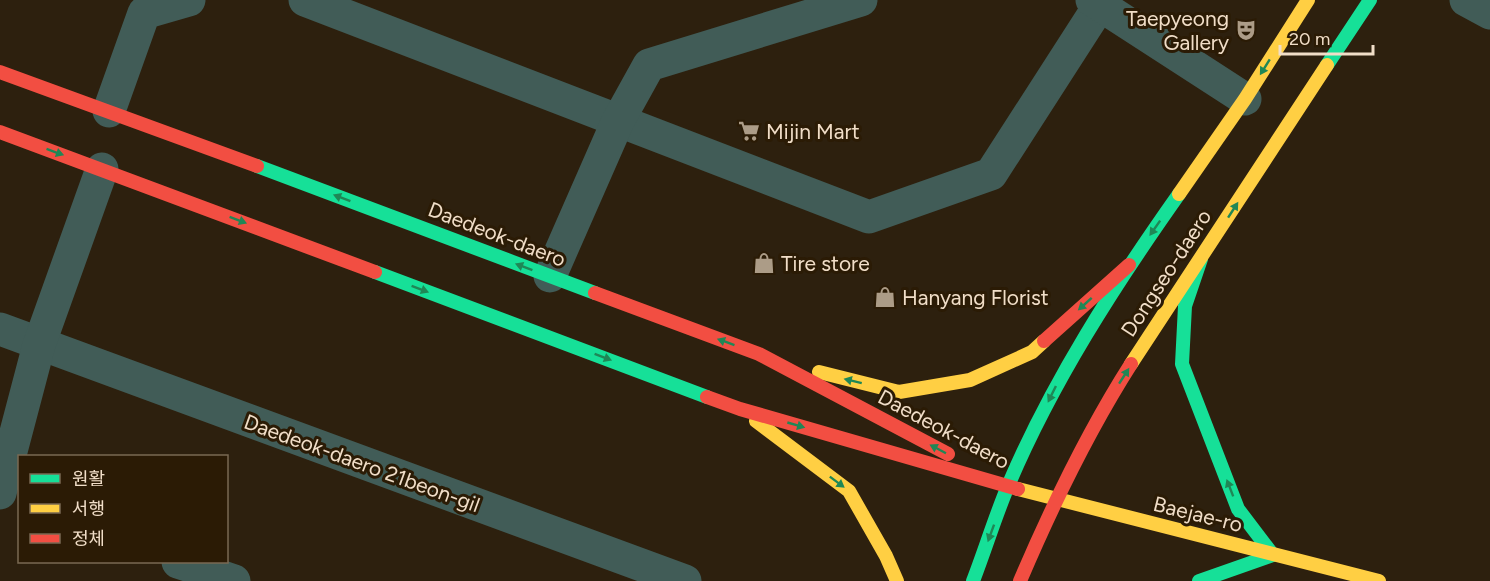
<svg xmlns="http://www.w3.org/2000/svg" width="1490" height="581" viewBox="0 0 1490 581" font-family="Figtree,'Noto Sans KR',sans-serif">
  <style>
    .lines { fill: none; stroke-linecap: round; stroke-linejoin: round }
    .street { stroke: #415c57; stroke-width: 33 }
    .fast { stroke: #16e098; stroke-width: 14 }
    .slow { stroke: #ffcf43; stroke-width: 14 }
    .jam { stroke: #f24e42; stroke-width: 14 }
    .oneway { fill: #1f8756 }
    .labels { text-anchor: middle; dominant-baseline: central; stroke-width: 6; stroke-linejoin: round; paint-order: stroke }
    .poi-label { font-size: 21px; fill: #f1dec8; stroke: #2b1b05; text-anchor: start }
    .street-label { font-size: 21px; fill: #f1dec8; stroke: #2b1b05 }
  </style>
  <rect width="100%" height="100%" fill="#2d200e"/>
  <g class="lines">
    <g class="street">
      <path d="M305,0L869,217L991,174L1103,0"/>
      <path d="M1092,0L1245,99"/>
      <path d="M1466,0L1490,13"/>
      <path d="M109,111L144,13L189,0"/>
      <path d="M550,276L618,121L649,65L861,0"/>
      <path d="M0,329L685,581"/>
      <path d="M0,493L39,345L102,169"/>
      <path d="M178,562L234,581"/>
    </g>
    <g class="fast">
      <path d="M1327,65L1370,0"/>
      <path d="M257,166L595,293"/>
      <path d="M1201,259L1185,306L1182,364L1238,509L1273,555"/>
      <path d="M375,272L707,397"/>
      <path d="M973,581C985,550 995,517 1008,486C1052,382 1114,286 1179,194"/>
      <path d="M1199,581L1273,555"/>
    </g>
    <g class="slow">
      <path d="M1179,194L1245,99L1308,0"/>
      <path d="M1131,364L1327,65"/>
      <path d="M819,372L899,392L970,380L1032,352L1044,341"/>
      <path d="M756,421L849,491L886,556L897,581"/>
      <path d="M1018,489L1379,581"/>
    </g>
    <g class="jam">
      <path d="M0,72L257,166"/>
      <path d="M0,132L375,272"/>
      <path d="M595,293L759,354L948,454"/>
      <path d="M1044,341L1129,265"/>
      <path d="M707,397L740,409L1018,489"/>
      <path d="M1020,581C1052,506 1087,433 1131,364"/>
    </g>
  </g>
  <defs><path id="oneway-solid" d="M-6-.8H1V-3.2L6.5 0L1 3.2V.8H-6Z" transform="scale(1.5)"/></defs>
  <g class="oneway">
    <use href="#oneway-solid" transform="translate(1265 67) rotate(122)"/>
    <use href="#oneway-solid" transform="translate(55 152) rotate(20)"/>
    <use href="#oneway-solid" transform="translate(342 198) rotate(-159)"/>
    <use href="#oneway-solid" transform="translate(1233 210) rotate(-57)"/>
    <use href="#oneway-solid" transform="translate(238 220) rotate(21)"/>
    <use href="#oneway-solid" transform="translate(1155 228) rotate(125)"/>
    <use href="#oneway-solid" transform="translate(524 267) rotate(-159)"/>
    <use href="#oneway-solid" transform="translate(420 289) rotate(21)"/>
    <use href="#oneway-solid" transform="translate(1085 304) rotate(138)"/>
    <use href="#oneway-solid" transform="translate(726 342) rotate(-160)"/>
    <use href="#oneway-solid" transform="translate(603 357) rotate(21)"/>
    <use href="#oneway-solid" transform="translate(1124 376) rotate(-57)"/>
    <use href="#oneway-solid" transform="translate(853 381) rotate(-166)"/>
    <use href="#oneway-solid" transform="translate(1052 394) rotate(116)"/>
    <use href="#oneway-solid" transform="translate(796 425) rotate(16)"/>
    <use href="#oneway-solid" transform="translate(938 449) rotate(-152)"/>
    <use href="#oneway-solid" transform="translate(837 482) rotate(37)"/>
    <use href="#oneway-solid" transform="translate(1230 488) rotate(-111)"/>
    <use href="#oneway-solid" transform="translate(991 533) rotate(110)"/>
  </g>
  <defs>
    <symbol id="theatre-bare" viewBox="-9 -9 18 18"><path d="M-5-5.5Q0-4 5-5.5V0Q5 5 0 6Q-5 5-5 0ZM-3.3-2.5H-1v1.5H-3.3ZM1-2.5H3.3v1.5H1ZM-2.8 1Q0 5.5 2.8 1Z" fill="#ac9c87" stroke="#2b1b05" stroke-width="2.5" paint-order="stroke"/></symbol>
    <symbol id="supermarket-bare" viewBox="-9 -9 18 18"><path d="M-6-5.5h2.5l.6 2H6L4.5 2H-2.5L-4.4-4H-6ZM-1.5 3.2a1.3 1.3 0 1 0 .1 0ZM3 3.2a1.3 1.3 0 1 0 .1 0Z" fill="#ac9c87" stroke="#2b1b05" stroke-width="2.5" paint-order="stroke"/></symbol>
    <symbol id="shop-bare" viewBox="-9 -9 18 18"><path d="M-5-2.5h2.3a2.7 3.5 0 0 1 5.4 0H5L5.5 6h-11ZM-1.5-2.5h3a1.5 2.3 0 0 0-3 0Z" fill="#ac9c87" stroke="#2b1b05" stroke-width="2.5" paint-order="stroke"/></symbol>
  </defs>
  <g fill-rule="evenodd">
    <use href="#theatre-bare" x="1231" y="15" width="30" height="30"/>
    <use href="#supermarket-bare" x="734" y="116" width="30" height="30"/>
    <use href="#shop-bare" x="749" y="248" width="30" height="30"/>
    <use href="#shop-bare" x="870" y="282" width="30" height="30"/>
  </g>
  <g class="labels">
    <g class="poi-label">
      <text x="1229" y="18" text-anchor="end">Taepyeong<tspan x="1229" dy="24">Gallery</tspan></text>
      <text x="766" y="131">Mijin Mart</text>
      <text x="781" y="263">Tire store</text>
      <text x="902" y="297">Hanyang Florist</text>
    </g>
    <g class="street-label">
      <text transform="translate(497 234) rotate(21)">Daedeok-daero</text>
      <text transform="translate(1166 273) rotate(-57)">Dongseo-daero</text>
      <text transform="translate(944 429) rotate(28)">Daedeok-daero</text>
      <text transform="translate(362 463) rotate(20)">Daedeok-daero 21beon-gil</text>
      <text transform="translate(1198 514) rotate(14)">Baejae-ro</text>
    </g>
  </g>
  <rect x="18" y="455" width="210" height="108" fill="#2b1b05" stroke="#7a6953" stroke-width="1.5"/>
  <rect x="30" y="474" width="30" height="9" fill="#16e098" stroke="#7a6953" stroke-width="1.5"/>
  <text x="72" y="485" font-size="18" fill="#f1dec8">원활</text>
  <rect x="30" y="504" width="30" height="9" fill="#ffcf43" stroke="#7a6953" stroke-width="1.5"/>
  <text x="72" y="515" font-size="18" fill="#f1dec8">서행</text>
  <rect x="30" y="534" width="30" height="9" fill="#f24e42" stroke="#7a6953" stroke-width="1.5"/>
  <text x="72" y="545" font-size="18" fill="#f1dec8">정체</text>
  <path d="M1280 45v9h93v-9" fill="none" stroke="#f1dec8" stroke-width="3"/>
  <text x="1289" y="45" font-size="18" fill="#f1dec8" stroke="#2b1b05" stroke-width="4.5" paint-order="stroke">20 m</text>
</svg>
